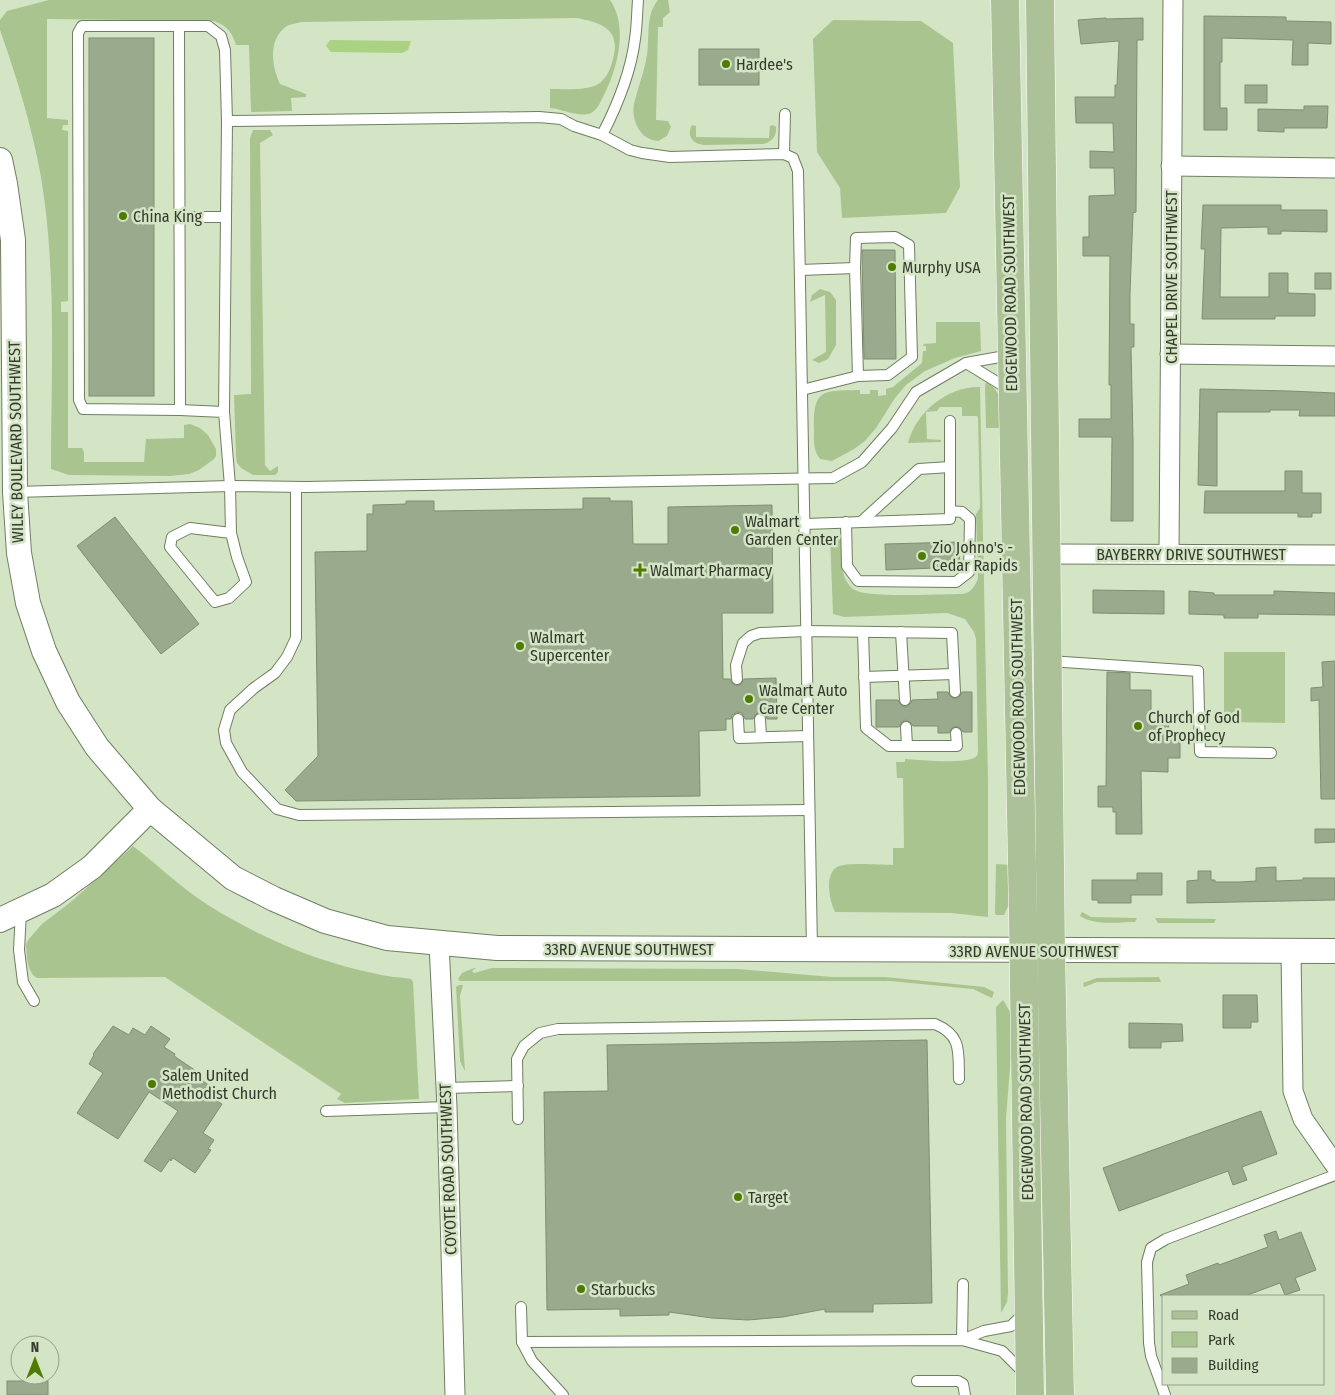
<svg xmlns="http://www.w3.org/2000/svg" width="1335" height="1395" viewBox="0 0 1335 1395" font-family="'Fira Sans Condensed',sans-serif">
  <style>
    .green { fill: #a9c48f }
    .water { fill: #abd283 }
    .building { fill: #9aaa8c; stroke: #7f8e71 }
    .lines { fill: none; stroke-linecap: round; stroke-linejoin: round }
    .service-casing { stroke: #6f7e62; stroke-width: 12 }
    .minor-casing { stroke: #6f7e62; stroke-width: 21 }
    .tertiary-casing { stroke: #6f7e62; stroke-width: 26 }
    .primary-casing { stroke: #fff; stroke-width: 29 }
    .service { stroke: #fff; stroke-width: 10 }
    .minor { stroke: #fff; stroke-width: 19 }
    .tertiary { stroke: #fff; stroke-width: 24 }
    .primary { stroke: #adc198; stroke-width: 28 }
    .poi-dot { fill: #4f7b00; stroke: #d4e5c5; stroke-width: 2 }
    .labels { text-anchor: middle; dominant-baseline: central; stroke-width: 5; stroke-linejoin: round; paint-order: stroke }
    .poi-label { font-size: 16px; fill: #343a2e; stroke: #d4e5c5; text-anchor: start }
    .street-label { font-size: 16px; fill: #343a2e; stroke: #d4e5c5 }
  </style>
  <rect width="100%" height="100%" fill="#d4e5c5"/>
  <g class="green">
    <path d="M49,0H610C629,27 617,70 603,97C600,103 597,110 591,113C579,118 563,109 550,108V89C564,89 590,91 600,83C607,77 611,68 613,59C621,29 602,23 577,18L302,22C297,23 291,24 287,26C267,40 272,66 280,84L306,94V97L291,98L292,111L251,112L249,45H236C232,32 227,26 214,21L47,19V118L68,120V125H63L62,130L68,131V301L61,302V312H68V448H82L84,452V462H144L146,439L184,438V425L190,424L200,428L208,435L216,449V456L214,459L199,470L189,474L170,476L69,475L51,469C51,372 57,273 41,177C32,127 17,78 0,30V20L7,11Z"/>
    <path d="M658,0H668L670,12L663,18V27H658L656,120L668,121L671,127L667,136L658,141C640,140 631,120 634,104C638,87 644,73 647,55C650,37 645,16 658,0Z"/>
    <path d="M833,20L921,21L953,43L960,187L946,213L842,218L840,188L817,152L813,39Z"/>
    <path d="M692,125L696,126V137L769,138L770,126L773,125L776,127C777,136 772,142 763,144L704,145C693,144 686,136 692,125Z"/>
    <path d="M253,130H270L273,135L260,143L265,465L270,471L278,466V472L275,475H253L241,468L237,463L236,457L234,395L251,394L250,138Z"/>
    <path d="M820,289L830,292L836,300V345L828,359L819,363L812,360L826,352L825,295L810,302L812,295Z"/>
    <path d="M936,322H980L981,351L955,358L925,371L906,385L895,398L876,428L865,441L854,449L832,461L820,459C813,450 814,441 814,429C813,388 823,391 860,390V394H870V390H878V396L886,395V389L893,387L922,363L923,351H926V346H923L924,344L936,343Z"/>
    <path d="M986,382C1004,392 1002,409 1003,428H986L985,386Z"/>
    <path d="M980,387L988,781V917L951,913L835,912C831,903 829,895 829,885C829,879 831,870 837,867C847,862 880,865 893,865V848H904L903,778H897L896,762H905V759C920,760 962,764 974,758C978,756 977,755 978,752L976,639L974,632L965,619L947,613L844,617L833,614L830,536L834,534L842,540C842,553 840,571 847,582C849,585 852,589 855,590C867,598 944,594 963,594C972,592 974,587 978,579L976,514L980,508L978,418L977,416H962V407H940L937,411L926,412L927,439L941,440V442L908,443C916,412 948,386 980,387Z"/>
    <path d="M1224,652H1285V723L1224,722Z"/>
    <path d="M133,846C158,865 181,888 208,905C259,937 317,962 377,974C388,977 399,977 411,979L413,982L419,1099L345,1103L337,1099L341,1094L165,977L37,978L33,975L29,968L27,958L26,945L28,940L42,924L72,901Z"/>
    <path d="M996,864L1011,865V900L1004,915H996L995,913Z"/>
    <path d="M1082,912L1091,917L1137,918L1135,922C1117,922 1096,926 1080,916Z"/>
    <path d="M1155,918L1216,919L1214,923H1158Z"/>
    <path d="M474,968H476L472,971L474,973L492,968L738,969L832,977H885L984,987L994,992L992,998L973,989L890,981H460L458,979L462,973Z"/>
    <path d="M1159,977L1161,982H1097L1084,987L1083,983L1097,978Z"/>
    <path d="M459,985H463L460,996L465,1071L460,1061L456,987Z"/>
    <path d="M1003,1000L1012,1015L1013,1030L1006,1118L1008,1293L1007,1302L1001,1313L996,1007Z"/>
  </g>
  <path class="water" d="M330,40L411,41L408,50L402,53L331,52L326,46Z"/>
  <g class="building">
    <path d="M1204,16L1286,17V21L1331,22V44L1308,43V65H1292L1293,40L1222,38V62H1220V108H1227V130H1204Z"/>
    <path d="M1106,18V19L1143,18V40H1137L1136,212L1133,213L1130,293V324H1134V347H1131L1133,441V521H1111L1112,437H1079V419H1111V385H1109L1110,256H1083V237H1089V196L1115,195L1114,168H1090V151L1114,152L1113,123H1076L1075,97H1115V85H1117L1119,41L1081,44L1078,20Z"/>
    <rect x="89" y="38" width="65" height="358"/>
    <rect x="699" y="49" width="60" height="36"/>
    <rect x="1245" y="85" width="22" height="18"/>
    <path d="M1304,106H1328L1327,128H1284V132L1258,131V109L1304,110Z"/>
    <path d="M1203,205H1281V210H1327V232L1281,231V234H1268V227L1221,228L1220,297H1269V273H1288V293L1315,294V316H1275V319H1202L1205,249H1201Z"/>
    <path d="M862,250H895L896,359H864Z"/>
    <rect x="1315" y="273" width="16" height="16"/>
    <path d="M1200,389L1289,391L1335,393V416H1299L1300,410H1270V412H1217V486L1198,485Z"/>
    <path d="M1285,471H1302V493H1321V513H1312V517H1298V513H1204L1205,491H1285Z"/>
    <path d="M583,498H610V501H632L633,544H668V507L772,505L773,613H722L723,679H730L732,683L737,686L741,684L744,679L776,678L777,719H767L765,715L760,712L756,714L753,719H745L742,713L737,712L732,715L731,719H726V730L699,731L700,796L296,801L285,790L318,756L315,552L367,551V514H373V505L406,504V501H434V511L583,509Z"/>
    <path d="M115,517L199,624L161,654L77,546Z"/>
    <path d="M959,542L960,567L886,570L885,544Z"/>
    <path d="M1093,590L1164,591V614L1093,613Z"/>
    <path d="M1189,591L1214,593V595H1274V591L1335,593V615L1258,614V618H1224V615L1189,614Z"/>
    <path d="M1335,661V799H1321L1319,700L1311,701V688L1323,687L1322,662Z"/>
    <path d="M1107,672L1130,673V690H1151V720H1169L1168,733H1180V758H1168V772L1141,771L1142,834H1116V812H1113V807H1098V786H1106Z"/>
    <path d="M937,692H948L950,696L955,699L959,697L962,692H972V732H963L961,729L956,726L952,728L949,733H938V726H913L911,723L906,720L902,722L899,727H876V700H898L902,706L906,707L911,703L912,700L938,699Z"/>
    <path d="M1315,829H1335V842L1315,843Z"/>
    <path d="M1276,867V881L1303,880V878H1335V900L1187,903V881L1198,880V871H1211V880H1215V882H1240L1256,881V868Z"/>
    <path d="M1137,873H1162V895H1131V903H1098V900H1092V880H1137Z"/>
    <path d="M1223,995H1257L1258,1022H1251V1028H1223Z"/>
    <path d="M1129,1023L1182,1024L1183,1041L1161,1042V1048H1129Z"/>
    <path d="M113,1026L129,1035L133,1028L145,1035L151,1026L170,1039L164,1047L175,1054L174,1056L202,1075L200,1079L214,1089L209,1096L222,1104L203,1133L214,1140L208,1149L211,1150L195,1173L173,1158L171,1161L170,1159L161,1172L144,1161L178,1111L149,1092L118,1139L77,1113L103,1073L89,1064L94,1055L93,1054Z"/>
    <path d="M927,1040L932,1303L873,1304V1312H825V1309L783,1317L748,1320L712,1318L669,1312V1315L620,1316V1309L547,1310L544,1092L608,1091L607,1045Z"/>
    <path d="M1261,1111L1277,1154L1242,1167L1247,1180L1233,1185L1228,1171L1119,1211L1103,1168Z"/>
    <path d="M1276,1231L1279,1240L1301,1232L1316,1270L1295,1278L1300,1290L1285,1295L1280,1283L1245,1296H1161L1160,1295L1189,1284L1186,1275L1218,1263L1219,1265L1268,1247L1264,1235Z"/>
    <rect x="7" y="1381" width="41" height="14"/>
  </g>
  <g class="lines">
    <defs>
      <g id="service">
        <path d="M179,26L180,410"/>
        <path d="M227,121L539,117L561,119L574,126L602,135L630,150L642,153L670,157L784,154L793,158L798,171L812,949"/>
        <path d="M602,135C617,106 631,72 635,39C637,26 637,13 638,0"/>
        <path d="M784,154L785,114"/>
        <path d="M179,217H226"/>
        <path d="M855,268L856,238L895,237L909,245L912,357L888,375L858,376"/>
        <path d="M800,270L855,268L858,376L802,390"/>
        <path d="M966,363L1010,390"/>
        <path d="M224,412L180,410L83,409L79,400L78,33L82,26H208L221,36L225,50L227,121L224,412L230,486L231,533L190,528L172,537L170,547L215,602L229,598L246,582L237,557L231,533"/>
        <path d="M296,487V638L287,657L275,673L254,688L230,710L224,730L226,743L242,772L277,809L299,815L809,810"/>
        <path d="M15,492L230,486L305,487L833,478L862,462L892,428L916,392L966,363L1011,355"/>
        <path d="M862,521L919,469L950,467"/>
        <path d="M846,522L847,566L858,581L956,582L969,572L970,519L962,512L950,511"/>
        <path d="M805,524L950,519V421"/>
        <path d="M863,632L866,728L889,746H957L956,733"/>
        <path d="M901,632L905,700"/>
        <path d="M1049,661L1198,671L1200,752L1271,753"/>
        <path d="M864,677L954,674"/>
        <path d="M737,679L736,665L743,643L751,636L760,633L806,631L952,633L955,692"/>
        <path d="M738,719L739,738L808,736"/>
        <path d="M760,719L761,737"/>
        <path d="M906,727L907,746"/>
        <path d="M21,911L19,950L23,982L34,1001"/>
        <path d="M446,1088L518,1086"/>
        <path d="M326,1111L447,1107"/>
        <path d="M518,1119L517,1059L524,1046L540,1033L558,1029L935,1024C963,1036 958,1053 959,1079"/>
        <path d="M521,1307L522,1342L532,1361L563,1395"/>
        <path d="M962,1340L984,1331L1011,1326L1025,1312"/>
        <path d="M962,1340L963,1284"/>
        <path d="M522,1342L962,1340L1002,1351L1025,1374"/>
        <path d="M917,1381H958L963,1384L965,1395"/>
        <path d="M1165,1395L1151,1356L1149,1343L1147,1262L1151,1248L1166,1239L1335,1175"/>
      </g>
      <g id="minor">
        <path d="M1171,166L1335,168"/>
        <path d="M1170,354L1335,356"/>
        <path d="M1169,553L1173,0"/>
        <path d="M1047,554L1335,555"/>
        <path d="M439,944L447,1107L455,1395"/>
        <path d="M1291,951L1293,1091L1303,1119L1335,1165"/>
      </g>
      <g id="tertiary">
        <path d="M0,160L5,184L13,240L15,492L19,553L28,603L44,651L68,702L97,747L150,809L233,878L274,899L325,921L387,938L497,948L1335,951"/>
        <path d="M0,920L53,895L92,867L150,809"/>
      </g>
      <g id="primary">
        <path d="M1005,0L1023,916L1030,1395"/>
        <path d="M1040,0L1051,951L1060,1395"/>
      </g>
    </defs>
    <use href="#service" class="service-casing"/>
    <use href="#minor" class="minor-casing"/>
    <use href="#tertiary" class="tertiary-casing"/>
    <use href="#primary" class="primary-casing"/>
    <use href="#service" class="service"/>
    <use href="#minor" class="minor"/>
    <use href="#tertiary" class="tertiary"/>
    <use href="#primary" class="primary"/>
  </g>
  <g class="poi-dot">
    <circle cx="726" cy="64" r="5"/>
    <circle cx="123" cy="216" r="5"/>
    <circle cx="892" cy="267" r="5"/>
    <circle cx="735" cy="530" r="5"/>
    <circle cx="922" cy="556" r="5"/>
    <path d="M637.5 562.5h5v5h5v5h-5v5h-5v-5h-5v-5h5z"/>
    <circle cx="520" cy="646" r="5"/>
    <circle cx="749" cy="699" r="5"/>
    <circle cx="1138" cy="726" r="5"/>
    <circle cx="152" cy="1084" r="5"/>
    <circle cx="738" cy="1197" r="5"/>
    <circle cx="581" cy="1289" r="5"/>
  </g>
  <g class="labels">
    <g class="poi-label">
      <text x="736" y="64">Hardee's</text>
      <text x="133" y="216">China King</text>
      <text x="902" y="267">Murphy USA</text>
      <text x="745" y="521">Walmart<tspan x="745" dy="18">Garden Center</tspan></text>
      <text x="932" y="547">Zio Johno's -<tspan x="932" dy="18">Cedar Rapids</tspan></text>
      <text x="650" y="570">Walmart Pharmacy</text>
      <text x="530" y="637">Walmart<tspan x="530" dy="18">Supercenter</tspan></text>
      <text x="759" y="690">Walmart Auto<tspan x="759" dy="18">Care Center</tspan></text>
      <text x="1148" y="717">Church of God<tspan x="1148" dy="18">of Prophecy</tspan></text>
      <text x="162" y="1075">Salem United<tspan x="162" dy="18">Methodist Church</tspan></text>
      <text x="748" y="1197">Target</text>
      <text x="591" y="1289">Starbucks</text>
    </g>
    <g class="street-label">
      <text transform="translate(1171 277) rotate(-90)">CHAPEL DRIVE SOUTHWEST</text>
      <text transform="translate(1010 293) rotate(-91)">EDGEWOOD ROAD SOUTHWEST</text>
      <text transform="translate(16 442) rotate(-91)">WILEY BOULEVARD SOUTHWEST</text>
      <text x="1191" y="554">BAYBERRY DRIVE SOUTHWEST</text>
      <text transform="translate(1018 697) rotate(-91)">EDGEWOOD ROAD SOUTHWEST</text>
      <text x="629" y="949">33RD AVENUE SOUTHWEST</text>
      <text x="1034" y="951">33RD AVENUE SOUTHWEST</text>
      <text transform="translate(1026 1102) rotate(-91)">EDGEWOOD ROAD SOUTHWEST</text>
      <text transform="translate(448 1169) rotate(-92)">COYOTE ROAD SOUTHWEST</text>
    </g>
  </g>
  <rect x="1162" y="1295" width="162" height="90" fill="#d4e5c5" stroke="#94a189"/>
  <rect x="1172" y="1311" width="25" height="8" fill="#adc198" stroke="#94a189"/>
  <text x="1208" y="1320" font-size="15" fill="#343a2e">Road</text>
  <rect x="1172" y="1332" width="25" height="15" fill="#a9c48f" stroke="#94a189"/>
  <text x="1208" y="1345" font-size="15" fill="#343a2e">Park</text>
  <rect x="1172" y="1358" width="25" height="15" fill="#9aaa8c" stroke="#94a189"/>
  <text x="1208" y="1370" font-size="15" fill="#343a2e">Building</text>
  <g transform="translate(35 1360)"><circle r="24" fill="#d4e5c5" stroke="#94a189"/>
  <path d="M0-4L9 19L0 12L-9 19Z" fill="#4f7b00"/>
  <text y="-8" font-size="14" font-weight="bold" text-anchor="middle" fill="#343a2e">N</text>
  </g>
</svg>
